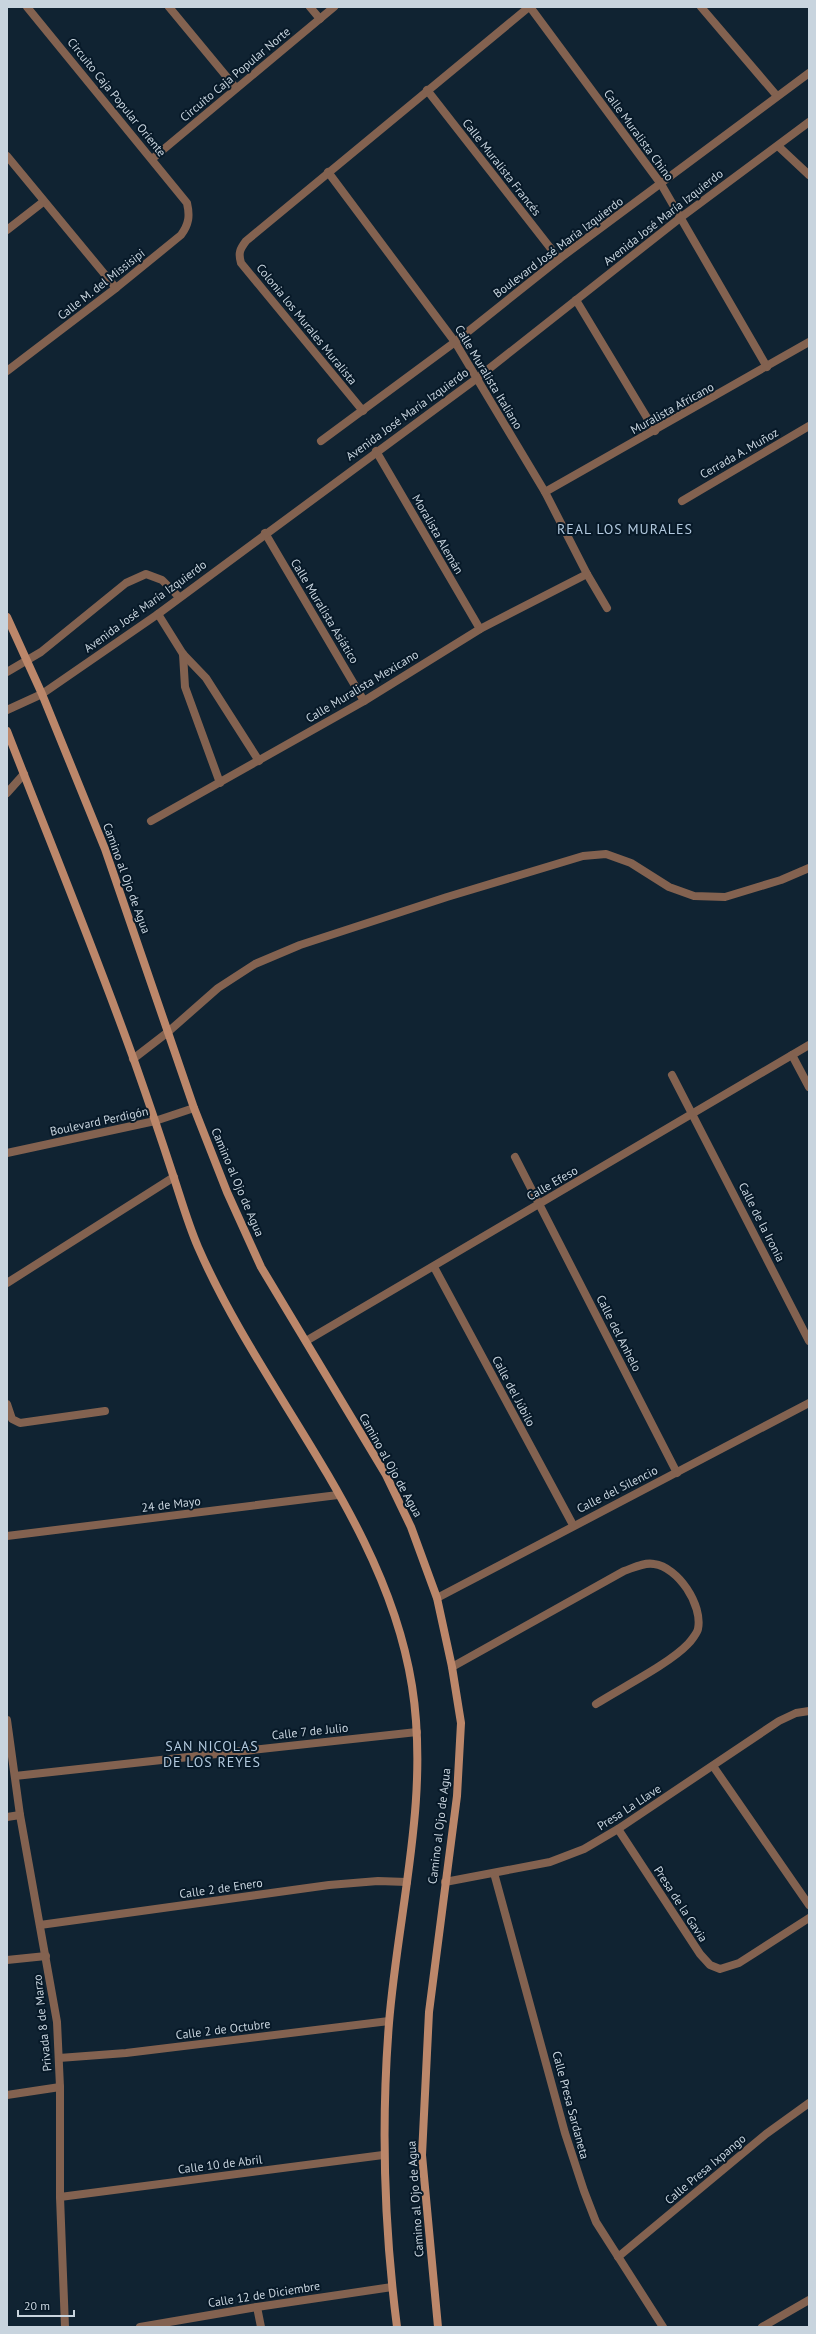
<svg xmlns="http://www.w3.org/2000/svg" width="816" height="2334" viewBox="0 0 816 2334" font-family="'PT Sans',sans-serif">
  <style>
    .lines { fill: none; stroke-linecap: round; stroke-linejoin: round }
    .lane { stroke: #836250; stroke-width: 8 }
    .street { stroke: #836250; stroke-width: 8 }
    .secondary { stroke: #bc876a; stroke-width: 8 }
    .labels { text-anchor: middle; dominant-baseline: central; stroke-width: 4; stroke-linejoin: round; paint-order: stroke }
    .street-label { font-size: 12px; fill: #c8d4de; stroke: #071928 }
    .quarter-label { font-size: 14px; letter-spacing: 1px; fill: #b3cadf; stroke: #071928 }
  </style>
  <rect width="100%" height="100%" fill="#102332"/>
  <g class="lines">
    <g class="lane">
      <path d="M7,672L41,652L126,583L146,574L162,580L179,597"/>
      <path d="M7,793L24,774"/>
      <path d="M133,1059L168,1032L218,988L255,964L300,945L447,897L583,856L606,854L631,863L669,887L694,896L725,897L781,880L809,868"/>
    </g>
    <g class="street">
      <path d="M169,7L236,88"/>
      <path d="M310,7L320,19"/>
      <path d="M530,7L661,184L767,367"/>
      <path d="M701,7L777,96"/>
      <path d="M427,90L559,259"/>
      <path d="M778,146L809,175"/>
      <path d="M7,156L116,288"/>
      <path d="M152,159L334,7"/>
      <path d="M328,172L455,342L545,492L587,574L607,608"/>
      <path d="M7,230L43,202"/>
      <path d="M576,300L655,431"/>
      <path d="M7,371L116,288L181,235C189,224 190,216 187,203L27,7"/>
      <path d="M363,411L241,263C238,253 240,249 246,241L529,7"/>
      <path d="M321,441L455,342L559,259L809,73"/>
      <path d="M376,451L480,629"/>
      <path d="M545,492L809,342"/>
      <path d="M682,501L809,426"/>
      <path d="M265,533L364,701"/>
      <path d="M158,614L183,654L206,678L259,761"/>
      <path d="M183,654L185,687L220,783"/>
      <path d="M7,710L42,694L158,614L476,379L680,218L809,122"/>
      <path d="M151,821L364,701L480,629L587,574"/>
      <path d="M792,1055L809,1087"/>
      <path d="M672,1075L809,1341"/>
      <path d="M7,1153L155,1121L194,1108"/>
      <path d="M515,1157L677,1473"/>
      <path d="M434,1267L573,1525"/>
      <path d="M7,1283L174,1177"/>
      <path d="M306,1341L809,1045"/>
      <path d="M7,1404L12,1419L20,1423L105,1411"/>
      <path d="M7,1536L338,1495"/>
      <path d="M437,1598L809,1403"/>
      <path d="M452,1667L624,1571C633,1568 644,1562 654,1564C678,1567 703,1605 698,1629C697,1633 691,1641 688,1644C669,1664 621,1688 596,1704"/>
      <path d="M7,1720L20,1815L57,2022L60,2087V2197L65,2327"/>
      <path d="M713,1766L809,1905"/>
      <path d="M15,1776L417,1732"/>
      <path d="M7,1817L20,1815"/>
      <path d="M618,1829L700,1954L710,1965L720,1969L739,1963L809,1918"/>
      <path d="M494,1873L565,2133L584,2191L596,2222L663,2327"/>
      <path d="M445,1882L550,1862L584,1849L618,1829L779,1721L796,1713L809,1711"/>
      <path d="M40,1925L329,1885L378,1881L407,1882"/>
      <path d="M7,1960L46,1956"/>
      <path d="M59,2058L126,2053L389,2021"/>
      <path d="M7,2095L60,2087"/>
      <path d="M60,2197L383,2155"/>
      <path d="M618,2257L766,2134L809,2103"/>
      <path d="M257,2307L261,2327"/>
      <path d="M140,2327L257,2307L392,2287"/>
      <path d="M762,2327L809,2300"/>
    </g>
    <g class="secondary">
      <path d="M7,617L42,694L105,849L194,1108L227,1192L261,1267L386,1475L411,1527L437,1598L452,1667L461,1723L457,1796L429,2012L422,2155L438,2327"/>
      <path d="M7,731C50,842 95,951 135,1063C148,1100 161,1138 173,1175C181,1199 188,1224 198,1247C263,1396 386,1522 412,1686C430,1799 398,1911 389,2023C381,2124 384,2226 397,2327"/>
    </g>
  </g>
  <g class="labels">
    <g class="street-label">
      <text transform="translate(235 74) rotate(-40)">Circuito Caja Popular Norte</text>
      <text transform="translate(117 97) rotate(51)">Circuito Caja Popular Oriente</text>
      <text transform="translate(639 135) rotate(54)">Calle Muralista Chino</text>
      <text transform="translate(502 167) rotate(52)">Calle Muralista Francés</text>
      <text transform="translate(663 217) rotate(-38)">Avenida José María Izquierdo</text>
      <text transform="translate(558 247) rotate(-37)">Boulevard José María Izquierdo</text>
      <text transform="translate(101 284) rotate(-38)">Calle M. del Missisipi</text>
      <text transform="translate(307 324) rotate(51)">Colonia los Murales Muralista</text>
      <text transform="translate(489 377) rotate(59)">Calle Muralista Italiano</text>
      <text transform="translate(672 408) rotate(-29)">Muralista Africano</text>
      <text transform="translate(407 414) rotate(-36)">Avenida José María Izquierdo</text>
      <text transform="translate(739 453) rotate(-30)">Cerrada A. Muñoz</text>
      <text transform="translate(438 534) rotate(60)">Moralista Alemán</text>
      <text transform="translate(145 606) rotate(-36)">Avenida José María Izquierdo</text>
      <text transform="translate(325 611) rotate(59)">Calle Muralista Asiático</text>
      <text transform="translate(362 686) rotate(-31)">Calle Muralista Mexicano</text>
      <text transform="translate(127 878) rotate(70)">Camino al Ojo de Agua</text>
      <text transform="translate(99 1121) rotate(-12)">Boulevard Perdigón</text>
      <text transform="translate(238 1182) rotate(67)">Camino al Ojo de Agua</text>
      <text transform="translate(552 1183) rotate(-30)">Calle Efeso</text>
      <text transform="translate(762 1222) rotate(63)">Calle de la Ironía</text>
      <text transform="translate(619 1333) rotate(63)">Calle del Anhelo</text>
      <text transform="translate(514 1391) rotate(62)">Calle del Júbilo</text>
      <text transform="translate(391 1465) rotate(61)">Camino al Ojo de Agua</text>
      <text transform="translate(617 1489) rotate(-27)">Calle del Silencio</text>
      <text transform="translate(171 1504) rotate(-7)">24 de Mayo</text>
      <text transform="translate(310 1731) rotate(-6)">Calle 7 de Julio</text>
      <text transform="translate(629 1807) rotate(-33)">Presa La Llave</text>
      <text transform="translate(439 1826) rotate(-83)">Camino al Ojo de Agua</text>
      <text transform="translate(221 1888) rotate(-8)">Calle 2 de Enero</text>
      <text transform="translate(681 1904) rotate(57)">Presa de la Gavia</text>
      <text transform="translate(42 2023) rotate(-96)">Privada 8 de Marzo</text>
      <text transform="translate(223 2029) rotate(-7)">Calle 2 de Octubre</text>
      <text transform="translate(571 2105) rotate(75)">Calle Presa Sardaneta</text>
      <text transform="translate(220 2164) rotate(-7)">Calle 10 de Abril</text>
      <text transform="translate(705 2169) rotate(-40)">Calle Presa Ixpango</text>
      <text transform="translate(415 2199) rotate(-94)">Camino al Ojo de Agua</text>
      <text transform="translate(264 2294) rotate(-9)">Calle 12 de Diciembre</text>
    </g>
    <g class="quarter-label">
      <text x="625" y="529">REAL LOS MURALES</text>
      <text x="212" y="1746">SAN NICOLAS<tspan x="212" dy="16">DE LOS REYES</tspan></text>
    </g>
  </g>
  <rect width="816" height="2334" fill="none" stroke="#c8d4de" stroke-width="16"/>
  <path d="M18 2310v6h56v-6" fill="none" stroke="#c8d4de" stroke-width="2"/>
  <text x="24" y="2310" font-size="12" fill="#c8d4de" stroke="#071928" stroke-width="3" paint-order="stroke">20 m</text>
</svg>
